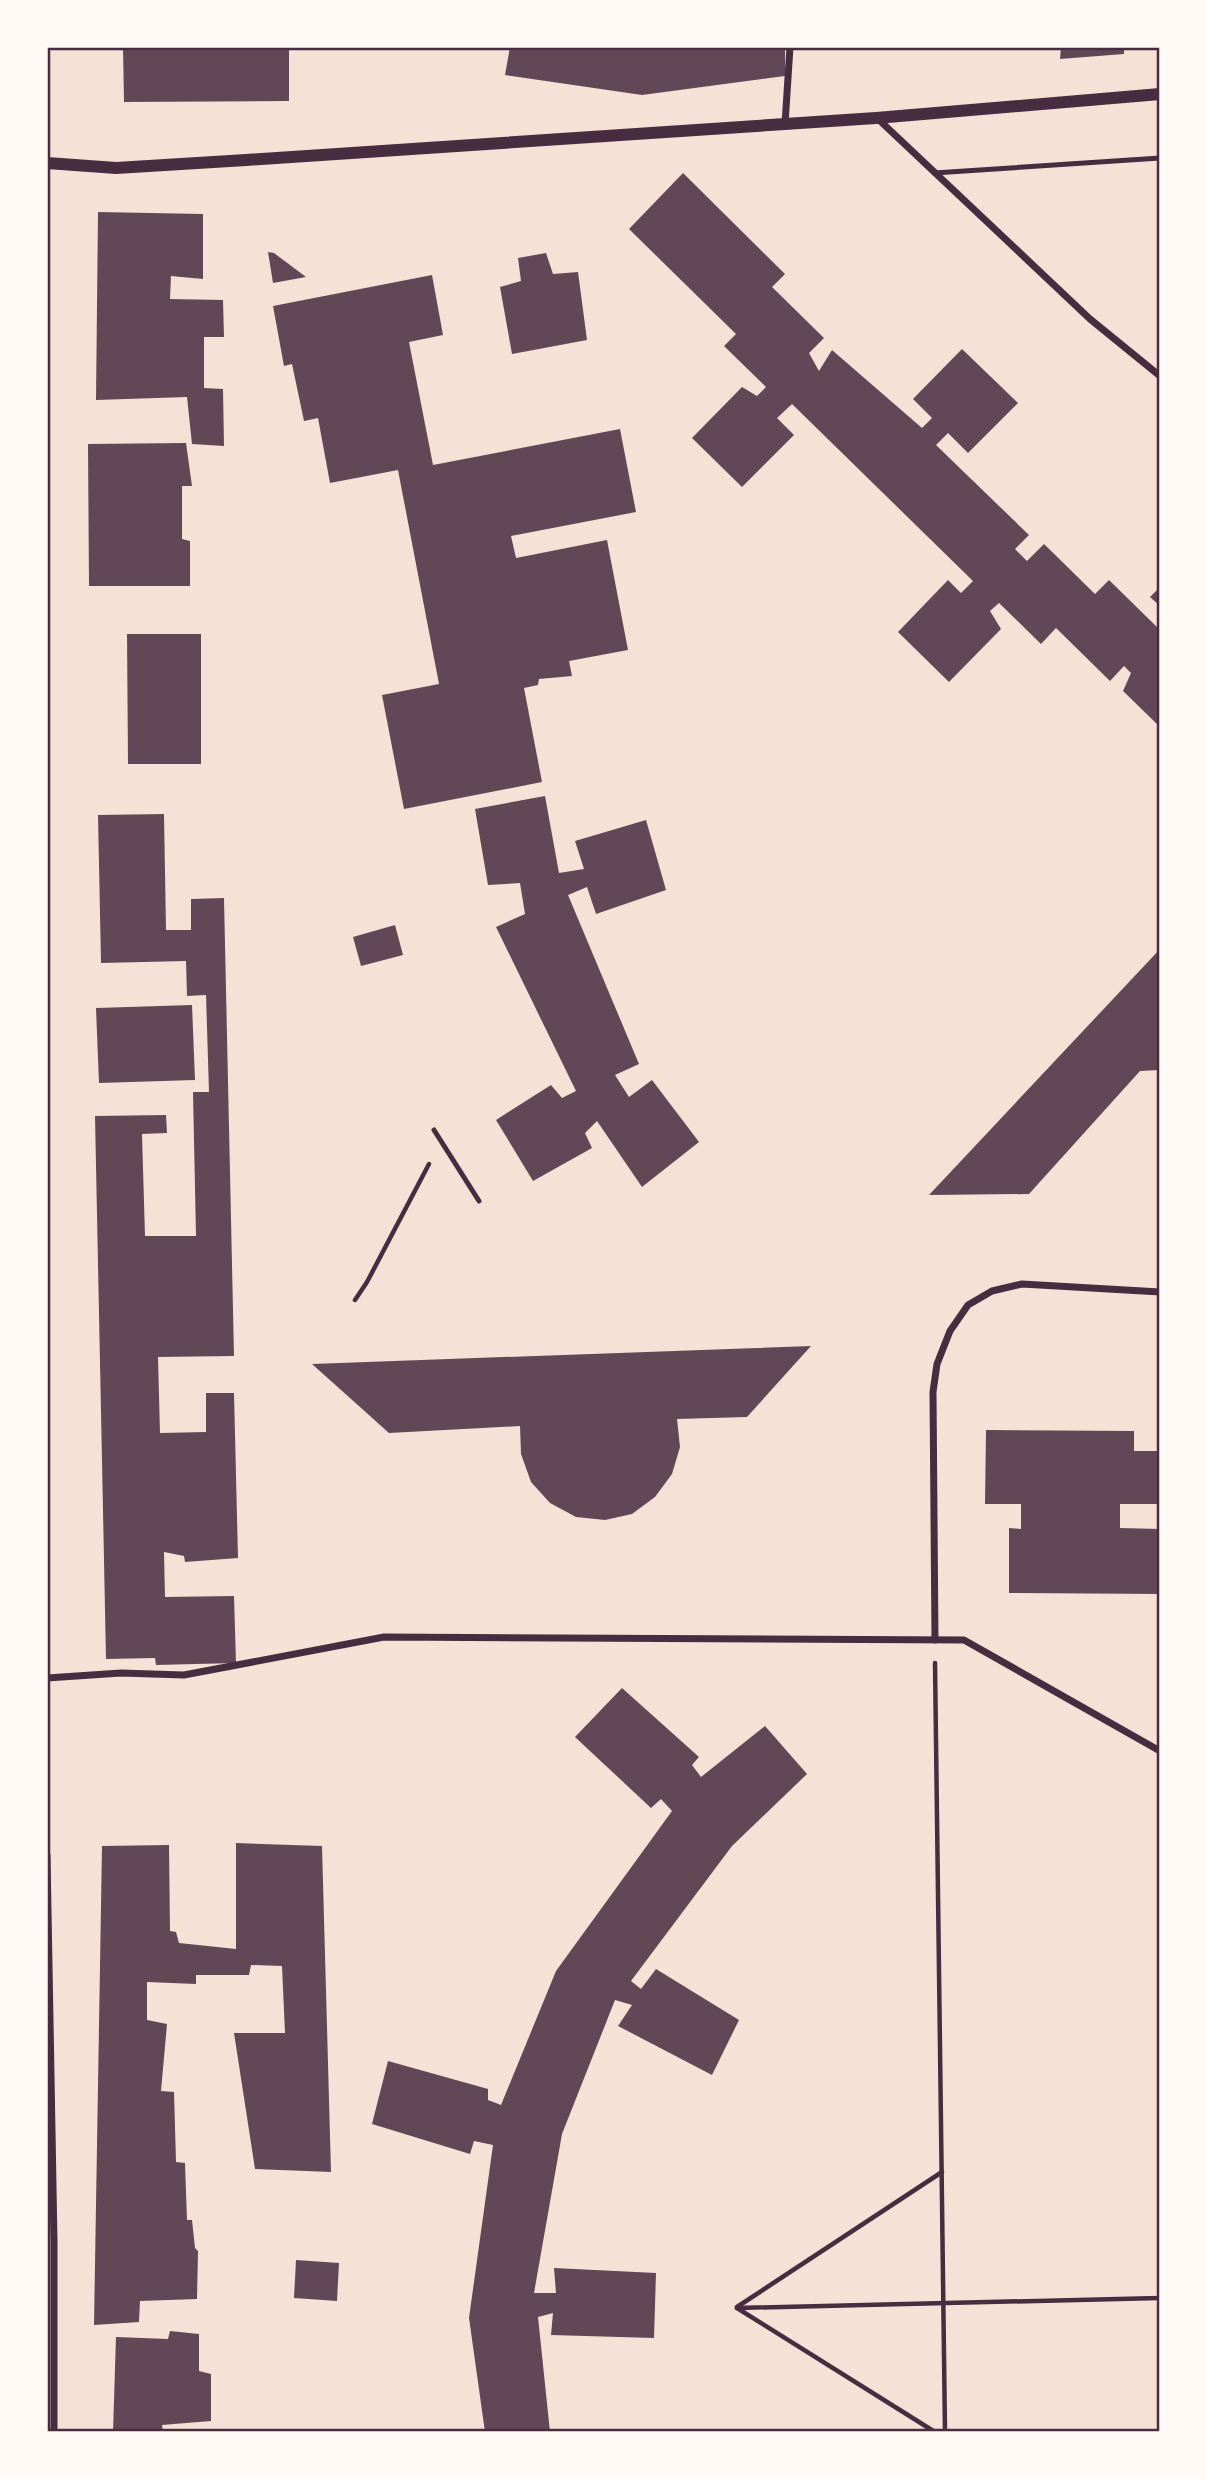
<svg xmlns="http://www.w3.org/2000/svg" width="1207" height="2479" viewBox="0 0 1207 2479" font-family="'Roboto Condensed',sans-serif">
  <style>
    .building { fill: #644757 }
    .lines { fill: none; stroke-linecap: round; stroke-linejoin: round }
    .path { stroke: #4a2c40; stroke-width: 4.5 }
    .service { stroke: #4a2c40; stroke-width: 5 }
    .minor { stroke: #4a2c40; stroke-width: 7 }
    .tertiary { stroke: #4a2c40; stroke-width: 12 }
    .neatline { fill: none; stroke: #4a2c40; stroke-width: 2.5 }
  </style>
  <rect width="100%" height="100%" fill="#f7e1d7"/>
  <g class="building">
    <path d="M123,47H289V101L124,102Z"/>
    <path d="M510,47H785V76L642,95L505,75Z"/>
    <path d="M1061,47H1124V54L1060,59Z"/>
    <path d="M683,173L785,274L772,287L824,338L809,353L819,371L832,350L922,428L932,418L913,399L962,349L1018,403L968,453L948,433L936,445L1029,535L1015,549L1027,561L1044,544L1095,594L1109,580L1158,628L1160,626V727L1123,691L1131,673L1124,666L1110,681L1056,628L1041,644L999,603L990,611L1001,629L949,682L898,632L948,580L961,593L973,581L792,404L777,418L794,435L742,487L692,438L742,387L757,396L766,387L724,346L736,334L629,229Z"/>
    <path d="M98,212L203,214V279L171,276L170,299L223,300L224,337H204V388L223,389L224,446L192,444L187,397L96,400Z"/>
    <path d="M268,252L274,253L306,277L273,283Z"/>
    <path d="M546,253L553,274L578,272L587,340L512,354L500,287L521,281L518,258Z"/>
    <path d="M432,275L443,335L409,342L433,465L620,429L636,512L511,536L516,558L607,540L628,650L569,661L572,676L539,679L538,685L524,688L542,782L404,809L382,695L439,684L398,470L330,483L318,418L304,421L292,364L284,366L273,306Z"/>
    <path d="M186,443L192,486H182V539L190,541V586H89L88,444Z"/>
    <path d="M1160,587V606L1150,597Z"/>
    <path d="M127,634H201V764H128Z"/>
    <path d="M545,796L559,873L584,869L575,841L646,820L666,890L596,914L587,887L568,895L639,1064L615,1075L629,1097L652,1080L699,1142L642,1187L597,1121L585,1133L592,1148L533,1181L496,1120L551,1085L562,1098L576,1091L496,927L525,914L520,883L488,885L475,809Z"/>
    <path d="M164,814L166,930H191V899L224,898L234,1356L158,1357L160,1433L206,1432V1393H234L238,1558L185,1562L184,1556L164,1552L165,1597L234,1596L236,1663L156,1665L155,1658L106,1659L95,1116L166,1115L167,1133L142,1134L145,1236H196L193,1092H209L206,995L187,996L186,961L101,963L98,815Z"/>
    <path d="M395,925L403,955L361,966L353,937Z"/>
    <path d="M1160,949V1070L1140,1071L1029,1194L929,1195Z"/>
    <path d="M192,1005L195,1080L99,1083L96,1008Z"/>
    <path d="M811,1346L747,1417L677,1419L680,1447L672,1474L655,1497L632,1514L605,1520L576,1517L550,1503L531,1482L521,1454L520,1426L389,1433L312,1364Z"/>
    <path d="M986,1430L1134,1431V1451H1160V1504H1120V1528L1160,1529V1594L1009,1593V1528L1021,1529V1504H985Z"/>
    <path d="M622,1688L699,1757L692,1765L701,1777L765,1726L807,1774L732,1846L631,1981L641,1989L656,1969L739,2020L712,2075L618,2026L632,2005L615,2000L562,2134L534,2293H556L554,2268L656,2273L654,2338L551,2335L553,2313L538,2317L550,2432H485L469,2318L493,2145L474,2141L470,2154L372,2124L388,2061L488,2089V2100L501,2105L556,1971L672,1811L661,1799L651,1808L575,1737Z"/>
    <path d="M236,1843L322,1846L331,2172L255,2169L234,2033H285L282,1966L251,1965L249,1975H196V1984L147,1982V2020L167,2024L161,2091L174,2092L176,2162L185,2163L187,2220H192L195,2248L198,2251L197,2299L140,2301L139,2322L94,2325L102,1846L169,1845L170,1931L176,1932L179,1943L236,1949Z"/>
    <path d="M296,2260L339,2263L337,2301L294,2298Z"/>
    <path d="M170,2331L199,2334V2371L211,2374V2421L162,2425L163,2432H113L116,2337L168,2339Z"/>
  </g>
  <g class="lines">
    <g class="path">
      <path d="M355,1300L367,1282L429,1164"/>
      <path d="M935,1663L945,2432"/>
      <path d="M737,2307L942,2172"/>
      <path d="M737,2308L1160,2298"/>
      <path d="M737,2308L935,2432"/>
    </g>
    <g class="service">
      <path d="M934,173L1160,158"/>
      <path d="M434,1130L479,1201"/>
    </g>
    <g class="minor">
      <path d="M877,118L1090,319L1160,376"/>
      <path d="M785,124L790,47"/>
      <path d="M935,1640L933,1392L937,1364L950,1331L968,1305L992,1291L1022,1284L1160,1292"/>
      <path d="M47,1678L121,1673L184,1675L384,1637L964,1640L1160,1751"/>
      <path d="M47,1855L54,2241V2432"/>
    </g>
    <path class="tertiary" d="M47,163L116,168L246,160L876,118L1160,94"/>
  </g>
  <rect width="1207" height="2479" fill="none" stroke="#fffaf5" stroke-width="98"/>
  <rect x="49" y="49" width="1109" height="2381" class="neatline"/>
</svg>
